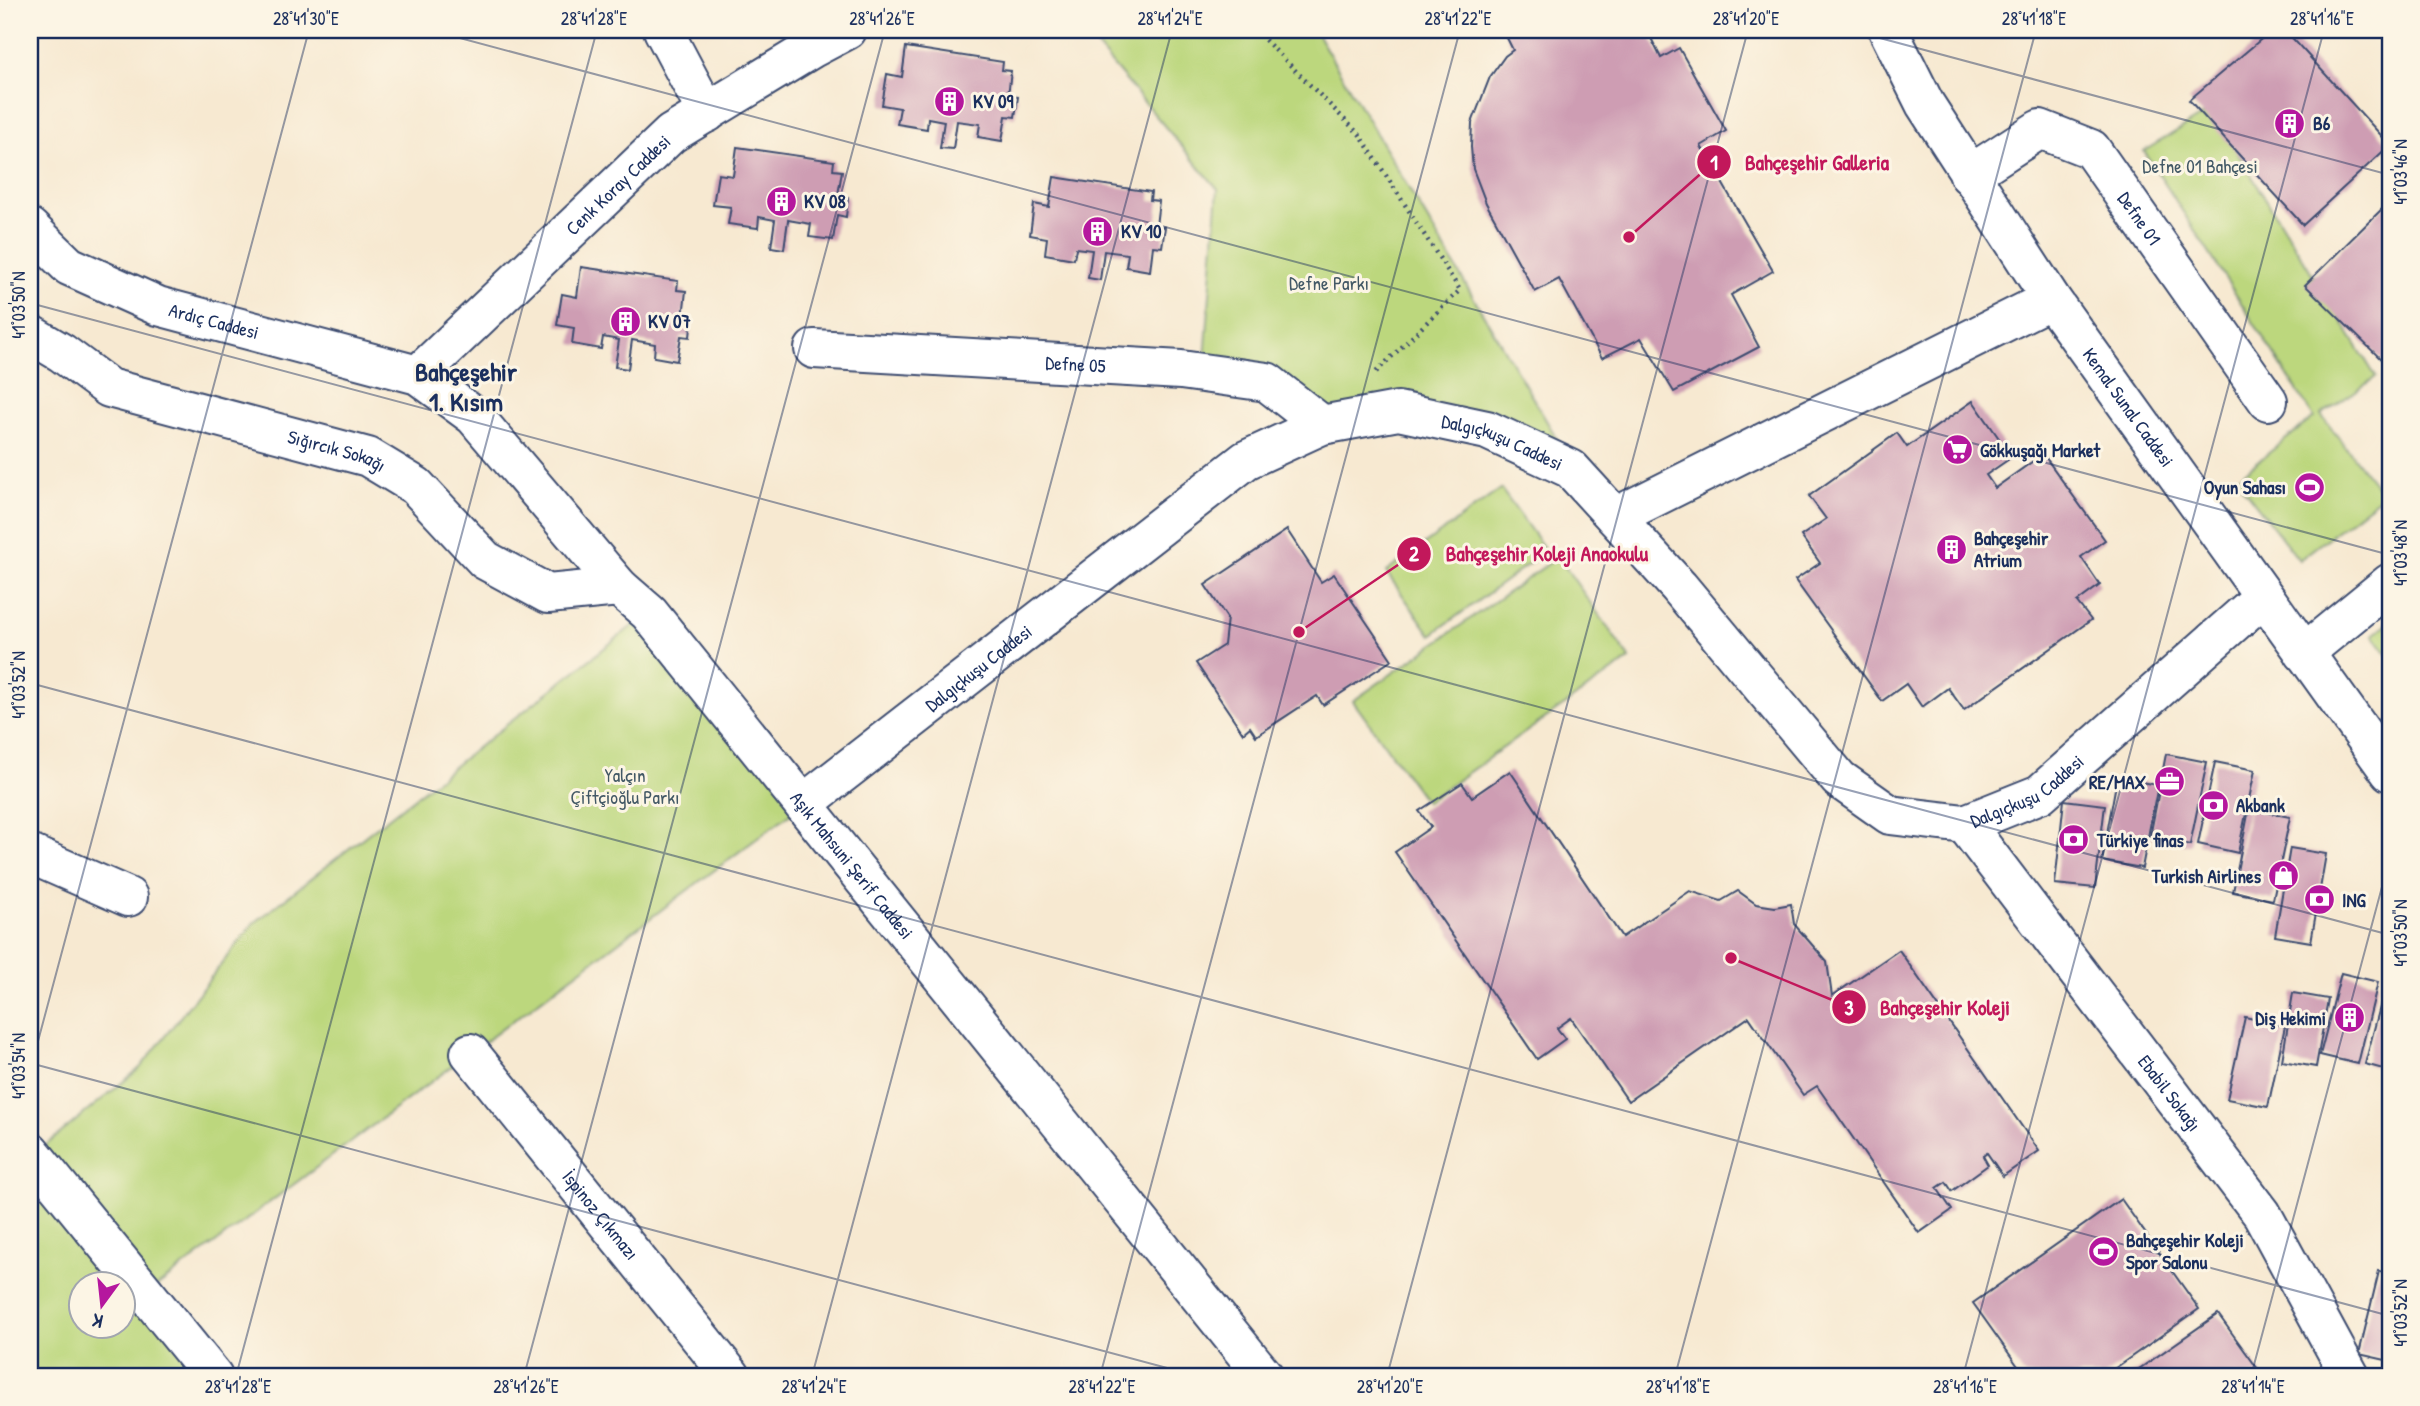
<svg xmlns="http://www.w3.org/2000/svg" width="2420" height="1406" viewBox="0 0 2420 1406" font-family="'Patrick Hand',sans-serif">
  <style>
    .green { fill: #bcd77d; stroke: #6c836e; stroke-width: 2; fill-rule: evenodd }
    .building { fill: #ce9db3 }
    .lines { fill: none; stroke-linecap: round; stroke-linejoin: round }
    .minor-casing { stroke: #3c4b6f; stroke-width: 42 }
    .path { stroke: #3c4b6f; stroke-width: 4.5; stroke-dasharray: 2 5; stroke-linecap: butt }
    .minor { stroke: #fff; stroke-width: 38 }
    .ticks { fill: none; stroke: #1b2f5e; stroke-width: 2; stroke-opacity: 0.45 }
    .labels { text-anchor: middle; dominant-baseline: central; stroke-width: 6; stroke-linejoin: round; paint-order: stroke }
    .poi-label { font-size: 19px; font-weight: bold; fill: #1b2f5e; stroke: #fcf5e5; text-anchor: start }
    .park-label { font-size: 19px; fill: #435966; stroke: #fcf5e5 }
    .street-label { font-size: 19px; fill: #1b2f5e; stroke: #fcf5e5 }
    .district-label { font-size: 26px; font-weight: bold; fill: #1b2f5e; stroke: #fcf5e5 }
    .leader { fill: none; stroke: #c2185b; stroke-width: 2.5 }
    .callout-dot { fill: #c2185b; stroke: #fcf5e5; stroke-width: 2.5 }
    .mark-label { font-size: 21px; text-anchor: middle; font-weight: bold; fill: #fff }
    .callout-label { font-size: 21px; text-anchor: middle; font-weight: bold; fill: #c2185b; stroke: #fcf5e5; stroke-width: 6; stroke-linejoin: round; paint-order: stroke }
    .neatline { fill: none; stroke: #1b2f5e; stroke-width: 2.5 }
    .ticks-label { font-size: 18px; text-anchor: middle; fill: #1b2f5e }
  </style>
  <rect width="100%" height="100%" fill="#fcf5e5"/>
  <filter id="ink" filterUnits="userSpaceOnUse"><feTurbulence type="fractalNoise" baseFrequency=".0143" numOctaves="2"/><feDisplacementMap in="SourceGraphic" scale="14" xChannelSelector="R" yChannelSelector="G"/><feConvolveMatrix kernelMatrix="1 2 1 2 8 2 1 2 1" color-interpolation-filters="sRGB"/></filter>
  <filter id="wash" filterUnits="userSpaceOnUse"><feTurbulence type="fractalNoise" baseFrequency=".00686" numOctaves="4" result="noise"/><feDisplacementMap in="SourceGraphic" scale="28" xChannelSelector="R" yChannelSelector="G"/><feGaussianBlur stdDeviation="1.57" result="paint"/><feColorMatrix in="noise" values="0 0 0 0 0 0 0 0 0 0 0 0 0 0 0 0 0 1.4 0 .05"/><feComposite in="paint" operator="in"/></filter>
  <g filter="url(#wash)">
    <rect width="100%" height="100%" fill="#f7e9d1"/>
    <g class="green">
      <path d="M1083,30H1315L1582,481L1487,430L1322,425L1204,373L1218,189Z"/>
      <path d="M2211,110L2376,377L2321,415L2383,495L2299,560L2236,479L2314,417L2144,151Z"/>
      <path d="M1501,489L1546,551L1431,635L1386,572Z"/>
      <path d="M1558,557L1630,659L1426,802L1353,701Z"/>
      <path d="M649,613L803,804L147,1294L213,1376H30V1151L34,1155L140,1068L253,924ZM80,1284H122V1326H80Z"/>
      <path d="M2390,621V657L2373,635Z"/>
    </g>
    <g id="blocks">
      <g class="building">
        <path d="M1503,30H1647L1661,58L1679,48L1726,131L1701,146L1773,271L1731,295L1759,347L1674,392L1641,338L1602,358L1559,279L1535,292L1486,203L1473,169L1471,147L1472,123L1490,77L1505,56L1513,50Z"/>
        <path d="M2272,30H2285L2390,145L2303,225L2189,100Z"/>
        <path d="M906,47L1003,62L1002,70L1011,71L1008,96L1018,97L1015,117L1006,116L1002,141L978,137L980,124L957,121L953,149L940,148L944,121L928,118L927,129L897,124L900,108L882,105L887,74L902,77Z"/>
        <path d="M737,147L834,161L833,170L842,171L838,195L848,197L846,217L837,215L833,240L809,237L811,224L788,220L784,249L771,247L775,220L759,217L758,228L728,224L731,207L713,205L718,174L733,176Z"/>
        <path d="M1054,177L1151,192L1150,200L1159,201L1156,226L1165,227L1162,247L1153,246L1150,271L1126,267L1128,254L1104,251L1100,280L1088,278L1092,250L1076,248L1074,259L1045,254L1047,238L1030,235L1034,204L1049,207Z"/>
        <path d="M2387,204L2390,207V368L2305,285Z"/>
        <path d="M581,267L678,281L677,290L686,291L683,316L692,317L690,337L681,336L677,361L654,357L655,344L632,340L628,369L615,367L619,340L603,337L601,349L572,344L574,328L557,325L562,294L577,297Z"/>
        <path d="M1973,401L2012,457L1986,475L1995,488L2043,454L2105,540L2081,557L2100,585L2077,602L2091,620L1964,710L1948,688L1922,707L1906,684L1882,701L1795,580L1820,563L1801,536L1826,519L1809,496L1897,433L1907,447Z"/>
        <path d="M1287,530L1321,582L1334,574L1392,660L1323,705L1317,696L1256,736L1250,727L1243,733L1196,663L1224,645L1227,618L1205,585Z"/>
        <path d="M2166,754L2207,762L2190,845L2150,837Z"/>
        <path d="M2215,762L2255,770L2238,853L2198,844Z"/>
        <path d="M1510,771L1622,937L1690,891L1721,901L1738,891L1756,904L1775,907L1791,904L1794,924L1827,962L1832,996L1899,950L2039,1151L2003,1176L1987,1153L1983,1156L1988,1165L1952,1191L1946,1182L1937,1188L1952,1210L1919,1233L1817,1086L1803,1095L1749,1017L1628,1101L1571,1018L1557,1028L1565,1039L1537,1059L1395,852L1431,827L1419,811L1462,783L1472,797Z"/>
        <path d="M2117,778L2158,785L2142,868L2102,861Z"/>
        <path d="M2064,800L2105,805L2095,888L2055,884Z"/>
        <path d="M2249,809L2290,817L2273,900L2233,892Z"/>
        <path d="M2290,848L2326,854L2311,942L2275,936Z"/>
        <path d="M2341,973L2378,982L2358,1064L2320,1055Z"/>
        <path d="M2387,980L2390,981V1071L2365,1064Z"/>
        <path d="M2293,993L2328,999L2316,1067L2282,1061Z"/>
        <path d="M2245,1017L2285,1026L2268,1107L2227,1099Z"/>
        <path d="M2121,1199L2199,1309L2104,1376H2025L1973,1303Z"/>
        <path d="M2379,1271L2390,1274V1361L2359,1354Z"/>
        <path d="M2218,1314L2263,1376H2129Z"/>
      </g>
    </g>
  </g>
  <g filter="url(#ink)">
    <use href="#blocks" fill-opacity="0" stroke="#3c4b6f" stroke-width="2"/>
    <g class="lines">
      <defs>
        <g id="minor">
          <path d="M663,30L707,113"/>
          <path id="s1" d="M1888,30L1925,104L2051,299L2390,772"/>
          <path id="s2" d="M1969,175L2040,129L2091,149L2268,401"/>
          <path id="s3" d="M30,228L69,266L158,306L418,375L474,416L619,587L649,613L1264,1376"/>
          <path id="s4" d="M30,334L62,353L109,388L368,457L416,486L485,560L548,594L619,587"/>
          <path id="s5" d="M814,349L1181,370L1267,382L1322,425"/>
          <path id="s6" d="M418,375L671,134L811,49L847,30"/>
          <path d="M1615,517L2051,299"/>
          <path d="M2304,653L2390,583"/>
          <path id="s7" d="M803,804L1246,460L1322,425L1398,411L1487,430L1571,469L1679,587L1839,779L1890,815L1965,824L2040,794L2263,597"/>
          <path id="s8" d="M1965,824L2262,1214L2350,1376"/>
          <path d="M30,854L128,897"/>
          <path id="s9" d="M470,1053L731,1376"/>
          <path d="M30,1151L213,1376"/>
        </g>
      </defs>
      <use href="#minor" class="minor-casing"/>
      <path class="path" d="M1255,30L1360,135L1460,290L1374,374"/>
      <use href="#minor" class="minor"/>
    </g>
  </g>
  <path class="ticks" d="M430,30L2390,555M1850,30L2390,175M30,303L2390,935M30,683L2390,1316M30,1063L1197,1376M30,1071L309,30M236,1376L597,30M524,1376L885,30M812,1376L1172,30M1100,1376L1460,30M1387,1376L1748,30M1675,1376L2036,30M1963,1376L2324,30M2251,1376L2390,857"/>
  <defs>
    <symbol id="building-disc" viewBox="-11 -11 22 22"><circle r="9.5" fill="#b5179e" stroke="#fcf5e5"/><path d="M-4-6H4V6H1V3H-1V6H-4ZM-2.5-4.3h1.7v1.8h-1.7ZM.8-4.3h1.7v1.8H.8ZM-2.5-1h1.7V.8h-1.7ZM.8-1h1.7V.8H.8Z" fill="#fff"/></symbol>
    <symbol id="supermarket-disc" viewBox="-11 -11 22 22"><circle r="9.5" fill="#b5179e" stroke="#fcf5e5"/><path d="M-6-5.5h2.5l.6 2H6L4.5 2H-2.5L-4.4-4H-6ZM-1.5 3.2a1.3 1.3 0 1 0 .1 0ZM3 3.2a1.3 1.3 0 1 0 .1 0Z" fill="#fff"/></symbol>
    <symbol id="stadium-disc" viewBox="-11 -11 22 22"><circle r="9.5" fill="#b5179e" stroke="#fcf5e5"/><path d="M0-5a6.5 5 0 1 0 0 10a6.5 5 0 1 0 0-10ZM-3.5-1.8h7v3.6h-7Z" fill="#fff"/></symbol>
    <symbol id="office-disc" viewBox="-11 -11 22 22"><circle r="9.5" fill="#b5179e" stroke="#fcf5e5"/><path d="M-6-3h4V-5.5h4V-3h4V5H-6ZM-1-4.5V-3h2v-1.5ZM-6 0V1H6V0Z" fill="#fff"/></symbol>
    <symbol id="bank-disc" viewBox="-11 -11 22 22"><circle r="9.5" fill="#b5179e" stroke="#fcf5e5"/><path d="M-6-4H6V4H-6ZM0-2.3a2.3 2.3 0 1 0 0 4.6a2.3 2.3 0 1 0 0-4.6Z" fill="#fff"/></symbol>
    <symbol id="shop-disc" viewBox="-11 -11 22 22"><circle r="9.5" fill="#b5179e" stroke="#fcf5e5"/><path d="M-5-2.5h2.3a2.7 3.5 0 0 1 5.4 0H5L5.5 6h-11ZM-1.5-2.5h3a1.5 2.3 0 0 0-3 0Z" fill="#fff"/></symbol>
  </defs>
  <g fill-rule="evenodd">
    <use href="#building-disc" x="932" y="84" width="35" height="35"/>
    <use href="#building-disc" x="2272" y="106" width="35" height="35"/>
    <use href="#building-disc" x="764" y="184" width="35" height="35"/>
    <use href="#building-disc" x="1080" y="214" width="35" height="35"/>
    <use href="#building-disc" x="608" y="304" width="35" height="35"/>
    <use href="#supermarket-disc" x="1940" y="432" width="35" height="35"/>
    <use href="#stadium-disc" x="2292" y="470" width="35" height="35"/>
    <use href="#building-disc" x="1934" y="532" width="35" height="35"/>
    <use href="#office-disc" x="2152" y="764" width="35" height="35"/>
    <use href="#bank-disc" x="2196" y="788" width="35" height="35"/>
    <use href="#bank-disc" x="2056" y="822" width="35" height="35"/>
    <use href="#shop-disc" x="2266" y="858" width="35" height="35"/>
    <use href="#bank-disc" x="2302" y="882" width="35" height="35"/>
    <use href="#building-disc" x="2332" y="1000" width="35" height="35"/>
    <use href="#stadium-disc" x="2086" y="1234" width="35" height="35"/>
  </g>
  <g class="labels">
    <g class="poi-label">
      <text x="973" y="101">KV 09</text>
      <text x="2313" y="123">B6</text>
      <text x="804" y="201">KV 08</text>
      <text x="1121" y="231">KV 10</text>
      <text x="648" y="321">KV 07</text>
      <text x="1980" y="450">Gökkuşağı Market</text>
      <text x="2286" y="487" text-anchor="end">Oyun Sahası</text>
      <text x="1974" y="538">Bahçeşehir<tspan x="1974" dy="22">Atrium</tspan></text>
      <text x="2146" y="782" text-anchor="end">RE/MAX</text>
      <text x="2236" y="805">Akbank</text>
      <text x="2097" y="840">Türkiye finas</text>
      <text x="2261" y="876" text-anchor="end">Turkish Airlines</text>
      <text x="2342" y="900">ING</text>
      <text x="2326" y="1018" text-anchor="end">Diş Hekimi</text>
      <text x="2126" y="1240">Bahçeşehir Koleji<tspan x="2126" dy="22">Spor Salonu</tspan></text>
    </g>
    <g class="park-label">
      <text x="2200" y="166">Defne 01 Bahçesi</text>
      <text x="1329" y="283">Defne Parkı</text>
      <text x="625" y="775">Yalçın<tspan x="625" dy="22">Çiftçioğlu Parkı</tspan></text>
    </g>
    <g class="street-label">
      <text stroke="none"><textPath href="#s6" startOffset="276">Cenk Koray Caddesi</textPath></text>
      <text stroke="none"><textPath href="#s2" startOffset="224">Defne 01</textPath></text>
      <text stroke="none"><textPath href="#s3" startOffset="210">Ardıç Caddesi</textPath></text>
      <text stroke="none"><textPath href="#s5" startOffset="262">Defne 05</textPath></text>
      <text stroke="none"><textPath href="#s1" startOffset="448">Kemal Sunal Caddesi</textPath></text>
      <text stroke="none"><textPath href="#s7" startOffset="831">Dalgıçkuşu Caddesi</textPath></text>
      <text stroke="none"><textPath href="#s4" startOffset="332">Sığırcık Sokağı</textPath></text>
      <text stroke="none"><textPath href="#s7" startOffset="222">Dalgıçkuşu Caddesi</textPath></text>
      <text stroke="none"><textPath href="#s7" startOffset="1524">Dalgıçkuşu Caddesi</textPath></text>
      <text stroke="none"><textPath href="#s3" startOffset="1078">Aşık Mahsuni Şerif Caddesi</textPath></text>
      <text stroke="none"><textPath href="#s8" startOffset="338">Ebabil Sokağı</textPath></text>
      <text stroke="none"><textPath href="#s9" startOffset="208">İspinoz Çıkmazı</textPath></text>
    </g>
    <g class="district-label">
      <text x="466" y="371">Bahçeşehir<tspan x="466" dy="30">1. Kısım</tspan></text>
    </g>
  </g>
  <path class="leader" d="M1629 237L1714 162M1299 632L1414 554M1731 958L1849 1007"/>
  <g class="callout-dot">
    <circle cx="1629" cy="237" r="7"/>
    <circle cx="1299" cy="632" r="7"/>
    <circle cx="1731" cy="958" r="7"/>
    <circle cx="1714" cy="162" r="18"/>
    <circle cx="1414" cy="554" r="18"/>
    <circle cx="1849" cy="1007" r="18"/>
  </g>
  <g class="mark-label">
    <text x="1714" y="170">1</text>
    <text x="1414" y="561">2</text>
    <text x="1849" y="1015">3</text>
  </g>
  <g class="callout-label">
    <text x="1817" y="170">Bahçeşehir Galleria</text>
    <text x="1547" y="561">Bahçeşehir Koleji Anaokulu</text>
    <text x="1945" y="1015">Bahçeşehir Koleji</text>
  </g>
  <rect width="2420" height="1406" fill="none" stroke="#fcf5e5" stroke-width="77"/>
  <g transform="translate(102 1305) rotate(195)"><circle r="33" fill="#fcf5e5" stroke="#a2a6af" stroke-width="2"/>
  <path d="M0-5L12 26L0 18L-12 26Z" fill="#b5179e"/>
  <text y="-10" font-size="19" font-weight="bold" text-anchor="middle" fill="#1b2f5e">K</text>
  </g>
  <rect x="38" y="38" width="2344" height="1330" class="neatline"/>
  <g class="ticks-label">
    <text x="306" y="25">28°41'30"E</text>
    <text x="594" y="25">28°41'28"E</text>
    <text x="882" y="25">28°41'26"E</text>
    <text x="1170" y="25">28°41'24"E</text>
    <text x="1458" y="25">28°41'22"E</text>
    <text x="1746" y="25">28°41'20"E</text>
    <text x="2034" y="25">28°41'18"E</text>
    <text x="2322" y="25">28°41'16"E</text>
    <text transform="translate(2401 172) rotate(-90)" y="6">41°03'46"N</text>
    <text transform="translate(19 305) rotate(-90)" y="6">41°03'50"N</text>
    <text transform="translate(2401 553) rotate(-90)" y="6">41°03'48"N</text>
    <text transform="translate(19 685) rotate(-90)" y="6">41°03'52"N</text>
    <text transform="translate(2401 933) rotate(-90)" y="6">41°03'50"N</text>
    <text transform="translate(19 1066) rotate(-90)" y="6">41°03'54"N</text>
    <text transform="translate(2401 1313) rotate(-90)" y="6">41°03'52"N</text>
    <text x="238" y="1393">28°41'28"E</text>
    <text x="526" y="1393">28°41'26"E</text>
    <text x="814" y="1393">28°41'24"E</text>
    <text x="1102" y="1393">28°41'22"E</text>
    <text x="1390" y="1393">28°41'20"E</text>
    <text x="1678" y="1393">28°41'18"E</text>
    <text x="1965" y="1393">28°41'16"E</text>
    <text x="2253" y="1393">28°41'14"E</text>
  </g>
</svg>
